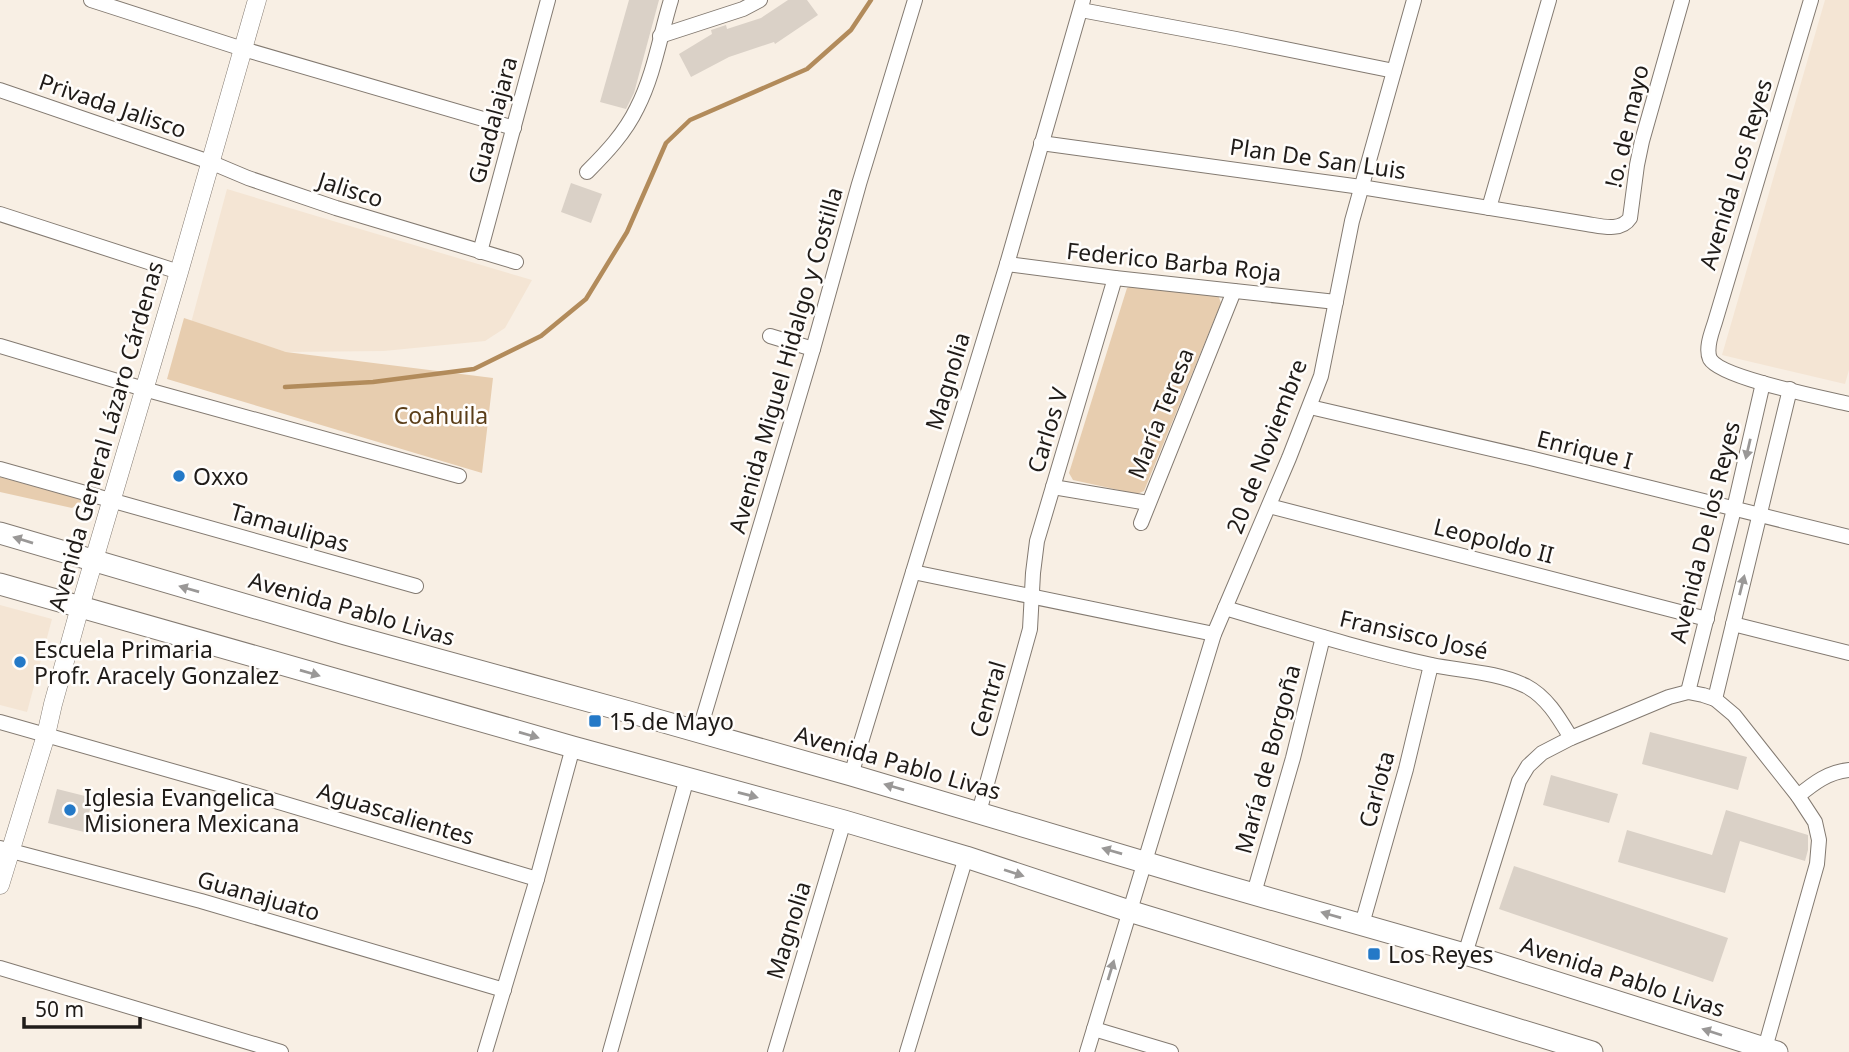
<svg xmlns="http://www.w3.org/2000/svg" width="1849" height="1052" viewBox="0 0 1849 1052" font-family="'Noto Sans',sans-serif">
  <style>
    .built { fill: #f4e5d4 }
    .green { fill: #e7cdaf }
    .lines { fill: none; stroke-linecap: round; stroke-linejoin: round }
    .stream { stroke: #b28b5b; stroke-width: 4.5 }
    .building { fill: #dad1c7 }
    .minor-casing { stroke: #837a71; stroke-width: 16 }
    .tertiary-casing { stroke: #837a71; stroke-width: 19 }
    .secondary-casing { stroke: #837a71; stroke-width: 23 }
    .minor { stroke: #fff; stroke-width: 14 }
    .tertiary { stroke: #fff; stroke-width: 18 }
    .secondary { stroke: #fff; stroke-width: 21 }
    .oneway { fill: #9a9897 }
    .poi-dot { fill: #2479c7; stroke: #fffdfb; stroke-width: 2.5 }
    .labels { text-anchor: middle; dominant-baseline: central; stroke-width: 5; stroke-linejoin: round; paint-order: stroke }
    .street-label { font-size: 23px; fill: #1f1b18; stroke: #fffdfb }
    .park-label { font-size: 23px; fill: #5a3d18; stroke: #fffdfb }
    .poi-label { font-size: 23px; fill: #1f1b18; stroke: #fffdfb; text-anchor: start }
  </style>
  <rect width="100%" height="100%" fill="#f8efe4"/>
  <g class="built">
    <path d="M1825,0H1849V370L1845,384L1722,355Z"/>
    <path d="M227,189L323,218L532,280L505,328L485,341L384,351L286,352L191,323Z"/>
    <path d="M0,605L52,619L27,712L0,705Z"/>
  </g>
  <g class="green">
    <path d="M1137,284L1217,292L1221,303L1144,491L1137,494L1073,480L1069,473L1127,288Z"/>
    <path d="M184,318L286,352L493,378L482,473L167,379Z"/>
    <path d="M0,477L83,500L72,508L0,492Z"/>
  </g>
  <g class="lines">
    <path class="stream" d="M285,387L373,382L474,369L541,336L586,299L627,232L666,143L690,120L807,69L851,30L871,0"/>
  </g>
  <g class="building">
    <path d="M629,0H659L634,93L626,109L600,102Z"/>
    <path d="M788,0H807L818,15L775,44L774,42L729,57L691,77L679,54L712,34L711,30L726,25L727,29L761,18Z"/>
    <path d="M571,183L602,194L591,223L561,212Z"/>
    <path d="M1650,732L1747,757L1738,790L1642,764Z"/>
    <path d="M1551,775L1618,794L1609,823L1543,805Z"/>
    <path d="M57,789L93,798L84,832L48,823Z"/>
    <path d="M1726,810L1808,835V850L1805,861L1740,841L1725,893L1618,862L1627,830L1712,855Z"/>
    <path d="M1514,866L1728,938L1713,982L1499,909Z"/>
  </g>
  <g class="lines">
    <defs>
      <g id="minor">
        <path d="M91,0L243,49L514,128"/>
        <path d="M1811,0L1715,322C1712,332 1705,348 1710,359C1721,378 1824,398 1849,404"/>
        <path d="M1081,10L1236,39L1394,71"/>
        <path d="M660,36L743,9L760,0"/>
        <path d="M0,90L210,162L248,178L336,208L516,262"/>
        <path d="M1041,143L1361,187L1587,224C1601,226 1621,232 1630,218L1637,165L1642,141L1682,0"/>
        <path d="M587,172C606,153 625,133 637,108C654,75 660,36 671,0"/>
        <path d="M1489,208L1549,0"/>
        <path d="M0,214L179,272"/>
        <path d="M480,252L548,0"/>
        <path d="M1007,264L1115,278L1336,302"/>
        <path d="M770,336L813,349"/>
        <path d="M0,346L144,389L459,476"/>
        <path d="M1310,407L1530,458L1849,537"/>
        <path d="M0,469L416,586"/>
        <path d="M1053,487L1148,503"/>
        <path d="M1269,506L1707,619"/>
        <path d="M1141,523L1234,291"/>
        <path d="M913,572L1214,634"/>
        <path d="M1225,608C1293,628 1362,650 1432,665C1463,671 1497,672 1526,686C1547,697 1559,718 1571,738"/>
        <path d="M1733,624L1849,653"/>
        <path d="M1688,692L1734,509L1763,383"/>
        <path d="M1715,699L1790,389"/>
        <path d="M0,722L225,786L537,879"/>
        <path d="M699,732L813,349L859,184L915,0"/>
        <path d="M851,775L1007,264L1083,0"/>
        <path d="M1798,796C1814,783 1828,772 1849,770"/>
        <path d="M979,812L1030,629L1033,573L1037,541L1115,278"/>
        <path d="M0,848L201,901L504,990"/>
        <path d="M1254,893L1293,758L1323,637"/>
        <path d="M1362,924L1406,769L1431,665"/>
        <path d="M1465,954L1519,781L1528,766L1542,753L1571,738L1669,697L1688,692L1703,695L1715,699L1734,715L1798,796L1815,822L1819,840L1817,864L1765,1048"/>
        <path d="M0,968L281,1052"/>
        <path d="M1094,1029L1171,1052"/>
        <path d="M485,1052L537,879L573,747"/>
        <path d="M610,1052L687,778"/>
        <path d="M775,1052L844,821"/>
        <path d="M907,1052L966,857"/>
        <path d="M1087,1052L1214,634L1289,458L1321,376L1352,221L1414,0"/>
      </g>
      <path id="tertiary" d="M0,885L46,735L53,704L80,607L179,272L257,0"/>
      <g id="secondary">
        <path d="M0,533L345,634L629,712L851,775L1201,879L1482,959L1777,1052"/>
        <path d="M0,584L573,747L844,821L966,857L1129,911L1592,1052"/>
      </g>
    </defs>
    <use href="#minor" class="minor-casing"/>
    <use href="#tertiary" class="tertiary-casing"/>
    <use href="#secondary" class="secondary-casing"/>
    <use href="#minor" class="minor"/>
    <use href="#tertiary" class="tertiary"/>
    <use href="#secondary" class="secondary"/>
  </g>
  <defs><path id="oneway-solid" d="M-6-.8H1V-3.2L6.5 0L1 3.2V.8H-6Z" transform="scale(1.75)"/></defs>
  <g class="oneway">
    <use href="#oneway-solid" transform="translate(1748 449) rotate(103)"/>
    <use href="#oneway-solid" transform="translate(23 540) rotate(-163)"/>
    <use href="#oneway-solid" transform="translate(1742 585) rotate(-76)"/>
    <use href="#oneway-solid" transform="translate(189 589) rotate(-164)"/>
    <use href="#oneway-solid" transform="translate(310 673) rotate(16)"/>
    <use href="#oneway-solid" transform="translate(529 735) rotate(16)"/>
    <use href="#oneway-solid" transform="translate(894 787) rotate(-164)"/>
    <use href="#oneway-solid" transform="translate(748 795) rotate(15)"/>
    <use href="#oneway-solid" transform="translate(1112 851) rotate(-164)"/>
    <use href="#oneway-solid" transform="translate(1014 873) rotate(18)"/>
    <use href="#oneway-solid" transform="translate(1331 915) rotate(-164)"/>
    <use href="#oneway-solid" transform="translate(1111 970) rotate(-73)"/>
    <use href="#oneway-solid" transform="translate(1712 1032) rotate(-162)"/>
  </g>
  <g class="poi-dot">
    <circle cx="179" cy="476" r="7"/>
    <circle cx="20" cy="662" r="7"/>
    <rect x="588" y="714" width="14" height="14" rx="3.5"/>
    <circle cx="70" cy="810" r="7"/>
    <rect x="1367" y="947" width="14" height="14" rx="3.5"/>
  </g>
  <g class="labels">
    <g class="street-label">
      <text transform="translate(113 105) rotate(19)">Privada Jalisco</text>
      <text transform="translate(492 120) rotate(-75)">Guadalajara</text>
      <text transform="translate(1626 126) rotate(-77)">!o. de mayo</text>
      <text transform="translate(1318 158) rotate(8)">Plan De San Luis</text>
      <text transform="translate(1735 174) rotate(-73)">Avenida Los Reyes</text>
      <text transform="translate(351 189) rotate(18)">Jalisco</text>
      <text transform="translate(1174 261) rotate(6)">Federico Barba Roja</text>
      <text transform="translate(785 360) rotate(-74)">Avenida Miguel Hidalgo y Costilla</text>
      <text transform="translate(947 381) rotate(-73)">Magnolia</text>
      <text transform="translate(1160 413) rotate(-68)">María Teresa</text>
      <text transform="translate(1047 430) rotate(-73)">Carlos V</text>
      <text transform="translate(105 436) rotate(-74)">Avenida General Lázaro Cárdenas</text>
      <text transform="translate(1266 446) rotate(-69)">20 de Noviembre</text>
      <text transform="translate(1585 449) rotate(14)">Enrique I</text>
      <text transform="translate(290 527) rotate(16)">Tamaulipas</text>
      <text transform="translate(1704 532) rotate(-76)">Avenida De los Reyes</text>
      <text transform="translate(1494 540) rotate(14)">Leopoldo II</text>
      <text transform="translate(352 608) rotate(16)">Avenida Pablo Livas</text>
      <text transform="translate(1414 634) rotate(13)">Fransisco José</text>
      <text transform="translate(987 699) rotate(-74)">Central</text>
      <text transform="translate(1267 759) rotate(-75)">María de Borgoña</text>
      <text transform="translate(898 762) rotate(16)">Avenida Pablo Livas</text>
      <text transform="translate(1376 789) rotate(-75)">Carlota</text>
      <text transform="translate(396 813) rotate(17)">Aguascalientes</text>
      <text transform="translate(259 895) rotate(16)">Guanajuato</text>
      <text transform="translate(788 930) rotate(-73)">Magnolia</text>
      <text transform="translate(1623 976) rotate(18)">Avenida Pablo Livas</text>
    </g>
    <g class="park-label">
      <text x="441" y="415">Coahuila</text>
    </g>
    <g class="poi-label">
      <text x="193" y="476">Oxxo</text>
      <text x="34" y="649">Escuela Primaria<tspan x="34" dy="26">Profr. Aracely Gonzalez</tspan></text>
      <text x="609" y="721">15 de Mayo</text>
      <text x="84" y="797">Iglesia Evangelica<tspan x="84" dy="26">Misionera Mexicana</tspan></text>
      <text x="1388" y="954">Los Reyes</text>
    </g>
  </g>
  <path d="M24 1017v10h116v-10" fill="none" stroke="#1f1b18" stroke-width="3.5"/>
  <text x="35" y="1017" font-size="21" fill="#1f1b18" stroke="#fffdfb" stroke-width="5" paint-order="stroke">50 m</text>
</svg>
